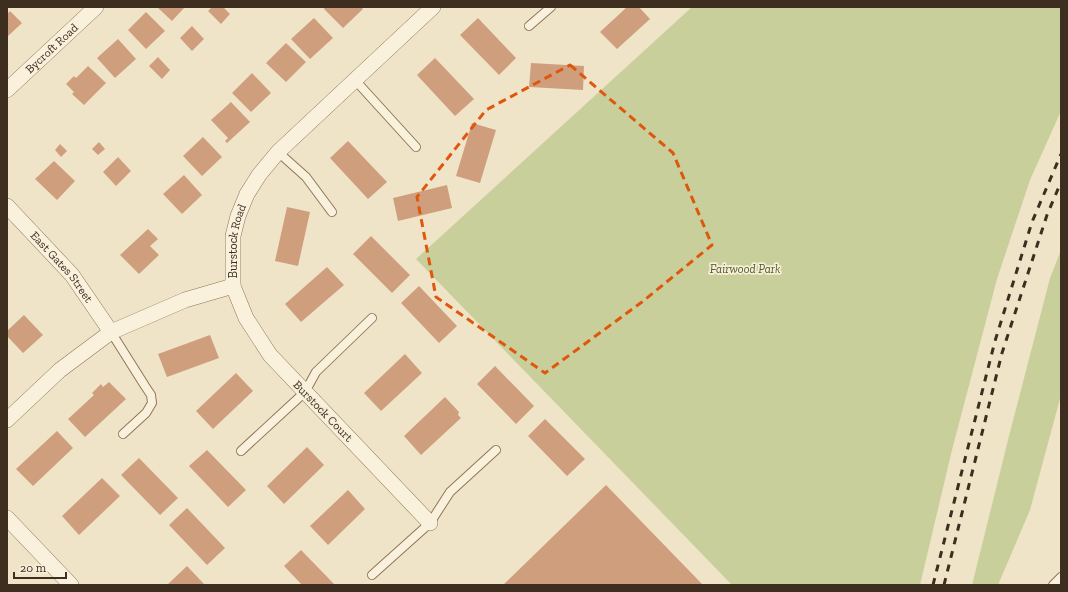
<svg xmlns="http://www.w3.org/2000/svg" width="1068" height="592" viewBox="0 0 1068 592" font-family="'Zilla Slab',serif">
  <style>
    .green { fill: #c9cf9b }
    .building { fill: #cf9f7d }
    .lines { fill: none; stroke-linecap: round; stroke-linejoin: round }
    .lane-casing { stroke: #8d765c; stroke-width: 10 }
    .street-casing { stroke: #8d765c; stroke-width: 16 }
    .lane { stroke: #faf1dc; stroke-width: 8 }
    .street { stroke: #faf1dc; stroke-width: 15 }
    .rail { stroke: #3d2e20; stroke-width: 3; stroke-dasharray: 7 7; stroke-linecap: butt }
    .marked { fill: none; stroke: #df570d; stroke-width: 3; stroke-dasharray: 8 5; stroke-linejoin: round }
    .labels { text-anchor: middle; dominant-baseline: central; stroke-width: 3.5; stroke-linejoin: round; paint-order: stroke }
    .street-label { font-size: 12px; fill: #3d2e20; stroke: #f7eed8 }
    .park-label { font-size: 12px; font-style: italic; fill: #4d5a26; stroke: #f7eed8 }
  </style>
  <rect width="100%" height="100%" fill="#f0e4c8"/>
  <g class="green">
    <path d="M692,7H1061V111L1030,180L997,279L952,450L920,585H732L416,259Z"/>
    <path d="M1061,250V395L1030,510L998,585H972L1010,432L1050,278Z"/>
  </g>
  <g class="building">
    <path d="M157,7H185L172,21Z"/>
    <path d="M212,7H223L230,14L221,24L208,11Z"/>
    <path d="M325,7H361L363,9L343,28L324,9Z"/>
    <path d="M627,7H639L650,19L617,49L600,32Z"/>
    <path d="M10,11L22,23L7,37V14Z"/>
    <path d="M146,12L165,31L146,49L128,30Z"/>
    <path d="M314,18L333,38L310,59L291,39Z"/>
    <path d="M478,18L516,58L499,75L460,35Z"/>
    <path d="M192,26L204,39L192,51L180,38Z"/>
    <path d="M118,39L136,59L115,78L97,58Z"/>
    <path d="M286,43L306,62L286,82L266,63Z"/>
    <path d="M158,57L170,70L162,79L149,66Z"/>
    <path d="M435,58L474,99L455,116L417,75Z"/>
    <path d="M531,63L584,66L583,90L529,87Z"/>
    <path d="M88,66L106,83L84,105L72,94L74,92L66,84L74,76L76,78Z"/>
    <path d="M252,73L271,93L251,112L232,93Z"/>
    <path d="M231,102L250,122L227,143L225,141L228,138L211,120Z"/>
    <path d="M472,123L496,130L480,183L456,176Z"/>
    <path d="M203,137L222,157L202,176L183,156Z"/>
    <path d="M348,141L387,182L368,199L330,158Z"/>
    <path d="M99,142L105,149L98,155L92,149Z"/>
    <path d="M60,144L67,151L61,157L55,150Z"/>
    <path d="M118,157L131,171L116,186L103,172Z"/>
    <path d="M54,161L75,181L57,200L35,179Z"/>
    <path d="M184,175L202,195L182,214L163,194Z"/>
    <path d="M447,185L452,208L398,221L393,198Z"/>
    <path d="M287,207L310,212L298,266L275,261Z"/>
    <path d="M148,229L158,239L150,246L159,255L139,274L120,255Z"/>
    <path d="M371,236L410,275L392,293L353,254Z"/>
    <path d="M327,267L344,285L301,322L285,304Z"/>
    <path d="M419,286L457,326L439,343L401,303Z"/>
    <path d="M24,315L43,335L23,353L7,336V331Z"/>
    <path d="M210,335L219,358L167,377L158,354Z"/>
    <path d="M405,354L422,373L381,411L364,393Z"/>
    <path d="M495,366L534,406L516,424L477,384Z"/>
    <path d="M236,373L253,391L213,429L196,411Z"/>
    <path d="M109,382L126,399L85,437L68,419L94,395L92,393L101,384L103,387Z"/>
    <path d="M445,397L459,412L458,415L461,418L421,455L404,436Z"/>
    <path d="M545,419L585,459L567,476L528,436Z"/>
    <path d="M57,431L73,448L33,486L16,469Z"/>
    <path d="M307,447L324,465L284,504L267,486Z"/>
    <path d="M207,450L246,490L228,507L189,466Z"/>
    <path d="M139,458L178,498L160,515L121,475Z"/>
    <path d="M102,478L120,496L79,535L62,516Z"/>
    <path d="M606,485L703,585H503Z"/>
    <path d="M348,490L365,509L328,545L310,526Z"/>
    <path d="M187,508L225,548L207,565L169,525Z"/>
    <path d="M301,550L335,585H302L284,566Z"/>
    <path d="M187,566L204,584L167,585Z"/>
  </g>
  <g class="lines">
    <defs>
      <g id="lane">
        <path d="M529,26L551,7"/>
        <path d="M355,80L416,147"/>
        <path d="M278,152L306,177L332,212"/>
        <path d="M111,332L145,386L151,395L152,403L146,413L123,434"/>
        <path d="M241,451L305,392L316,372L372,318"/>
        <path d="M372,575L430,523L450,492L496,450"/>
        <path d="M1053,585L1061,577"/>
      </g>
      <g id="street">
        <path id="s1" d="M7,90L96,7"/>
        <path id="s2" d="M7,206L72,275L111,332"/>
        <path d="M7,420L60,370L111,332L185,300L233,286"/>
        <path d="M7,518L71,585"/>
        <path id="s3" d="M430,523L270,355L246,318L233,286V236L238,216L247,194L259,175L278,152L433,7"/>
      </g>
    </defs>
    <use href="#lane" class="lane-casing"/>
    <use href="#street" class="street-casing"/>
    <use href="#lane" class="lane"/>
    <use href="#street" class="street"/>
    <g class="rail">
      <path d="M933,585L995,341L1032,222L1061,154"/>
      <path d="M944,585L1002,353L1047,215L1061,182"/>
    </g>
  </g>
  <path class="marked" d="M570,65L673,153L712,245L642,302L545,373L436,297L417,197L486,110Z"/>
  <g class="labels">
    <g class="street-label">
      <text stroke="none"><textPath href="#s1" startOffset="61">Bycroft Road</textPath></text>
      <text stroke="none"><textPath href="#s3" startOffset="356">Burstock Road</textPath></text>
      <text stroke="none"><textPath href="#s2" startOffset="82">East Gates Street</textPath></text>
      <text transform="translate(323 411) rotate(46)">Burstock Court</text>
    </g>
    <g class="park-label">
      <text x="745" y="269">Fairwood Park</text>
    </g>
  </g>
  <rect width="1068" height="592" fill="none" stroke="#3d2e20" stroke-width="16"/>
  <path d="M14 572v6h52v-6" fill="none" stroke="#3d2e20" stroke-width="2"/>
  <text x="20" y="572" font-size="12" fill="#3d2e20" stroke="#f7eed8" stroke-width="3" paint-order="stroke">20 m</text>
</svg>
